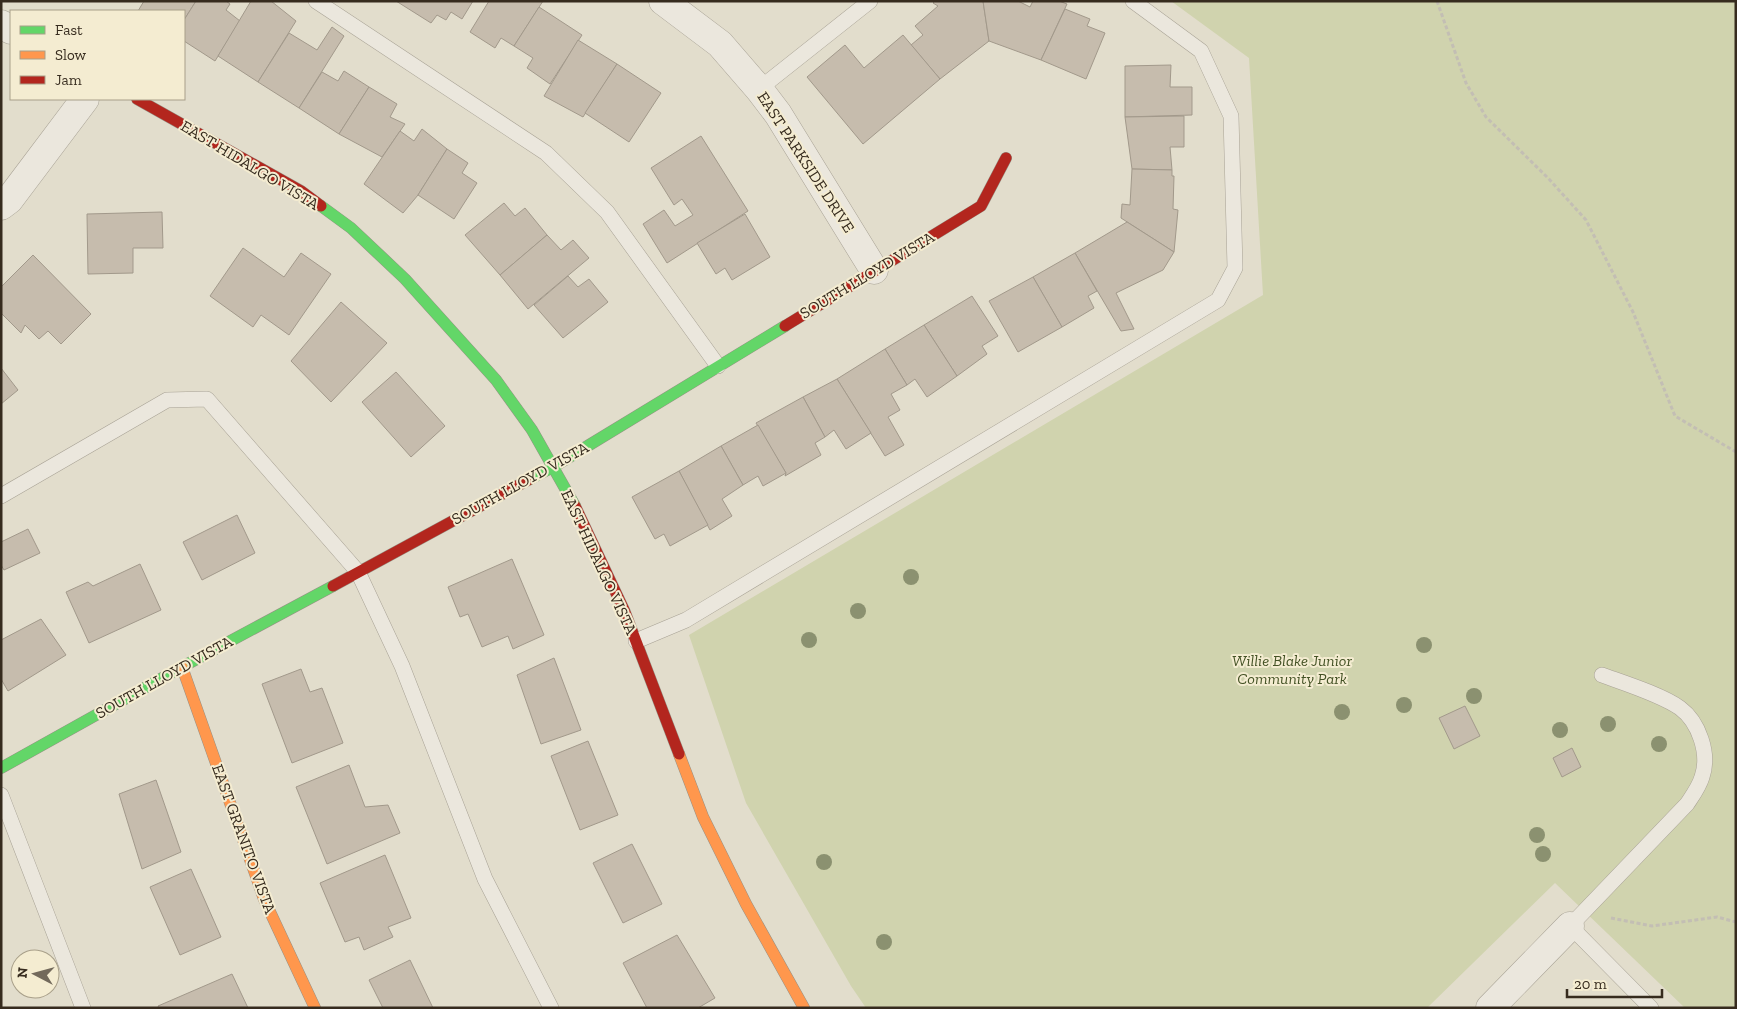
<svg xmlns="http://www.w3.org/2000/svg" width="1737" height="1009" viewBox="0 0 1737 1009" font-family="'Zilla Slab',serif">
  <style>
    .green { fill: #d0d3ae }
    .building { fill: #c6bcad; stroke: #a2998b }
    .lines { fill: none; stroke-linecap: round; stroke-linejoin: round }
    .lane-casing { stroke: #a8a295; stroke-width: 16 }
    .street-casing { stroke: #a8a295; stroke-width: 29 }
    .fast-casing { stroke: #979185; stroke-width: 12 }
    .slow-casing { stroke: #979185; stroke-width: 12 }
    .jam-casing { stroke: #979185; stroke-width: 12 }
    .path { stroke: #c3beb4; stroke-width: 3; stroke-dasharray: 4 2.5; stroke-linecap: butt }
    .lane { stroke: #ebe7dd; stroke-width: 15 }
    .street { stroke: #ebe7dd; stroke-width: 28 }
    .fast { stroke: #63d668; stroke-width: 11 }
    .slow { stroke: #ff974d; stroke-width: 11 }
    .jam { stroke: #b3261e; stroke-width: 11 }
    .tree { fill: #8b9170 }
    .labels { text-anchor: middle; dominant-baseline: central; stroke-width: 4; stroke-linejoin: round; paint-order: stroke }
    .street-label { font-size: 16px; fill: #362b1e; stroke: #f4ecd1 }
    .park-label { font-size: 16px; font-style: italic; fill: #445225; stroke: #f4ecd1 }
  </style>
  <rect width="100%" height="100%" fill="#e2ddcc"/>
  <path class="green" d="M1171,1H1736V1008H1685L1555,883L1427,1008H866L851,986L746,803L689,635L1263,295L1249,58Z"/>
  <g class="building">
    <path d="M144,1H196L184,20V11H138Z"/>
    <path d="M196,1H226L230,4L226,10L240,21L215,61L184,41V20Z"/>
    <path d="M251,1H271L296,21L258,82L218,56Z"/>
    <path d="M396,1H473L462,19L451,12L446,20L437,15L431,23Z"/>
    <path d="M489,1H543L514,46L501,38L495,48L470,32Z"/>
    <path d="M935,1H983L989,41L940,79L911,45L923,35L915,26L938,6L933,3Z"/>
    <path d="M983,1H1018L1030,7L1033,1H1059L1067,4L1041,60L989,41Z"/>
    <path d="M539,7L582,35L550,84L527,68L533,58L514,46Z"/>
    <path d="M1065,9L1090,19L1087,26L1105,33L1086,79L1041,60Z"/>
    <path d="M332,27L344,36L299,108L258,82L289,33L317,50Z"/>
    <path d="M903,35L940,79L863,144L807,77L845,45L864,68Z"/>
    <path d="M578,40L617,64L583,117L544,96Z"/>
    <path d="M617,64L661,93L629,142L585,113Z"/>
    <path d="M1171,65L1170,87H1192V115L1125,117V66Z"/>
    <path d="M344,71L369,87L339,134L299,108L322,72L338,81Z"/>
    <path d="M369,87L397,104L390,117L405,124L382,157L339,134Z"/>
    <path d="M1184,116V147H1170L1172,170L1132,169L1125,117Z"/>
    <path d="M422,129L447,149L418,195L403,213L364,184L400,131L414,141Z"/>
    <path d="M701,136L748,211L667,263L643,224L664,210L675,226L693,215L682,199L674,205L651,168Z"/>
    <path d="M447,149L468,163L462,173L477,183L454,219L418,195Z"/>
    <path d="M1132,169L1172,170V176H1174L1173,209L1178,210L1174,252L1121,218L1122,204L1130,205Z"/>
    <path d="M504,203L515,216L525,208L547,235L500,275L465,235Z"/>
    <path d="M162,212L163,248H133V273L88,274L87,214Z"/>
    <path d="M745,214L770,257L732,280L725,268L716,274L697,243Z"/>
    <path d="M1127,222L1174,252L1163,270L1116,293L1134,329L1121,331L1075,253Z"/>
    <path d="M547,235L561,250L573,240L589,258L528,309L500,275Z"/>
    <path d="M243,248L284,277L301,253L331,274L289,335L261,315L253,327L210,296Z"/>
    <path d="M1075,253L1097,291L1088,296L1094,308L1062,327L1033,277Z"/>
    <path d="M33,255L91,314L61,344L48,331L39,339L25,325L21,333L1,313V287Z"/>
    <path d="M568,276L578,287L589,279L608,302L563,338L534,305Z"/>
    <path d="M1033,277L1062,327L1018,352L989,301Z"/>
    <path d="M972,296L998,336L982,346L987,354L957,376L924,325Z"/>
    <path d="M341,302L387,343L331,402L291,361Z"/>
    <path d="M924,325L957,376L927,397L915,379L907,385L885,349Z"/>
    <path d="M885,349L907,385L891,394L900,410L888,417L904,445L885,456L837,379Z"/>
    <path d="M1,368L18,390L1,404Z"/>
    <path d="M396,372L445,426L411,457L362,402Z"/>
    <path d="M837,379L871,433L846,449L834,430L825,437L803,397Z"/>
    <path d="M803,397L825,437L815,443L821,455L785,476L786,473L756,423Z"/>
    <path d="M758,425L786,473L763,486L758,476L743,485L721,446Z"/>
    <path d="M721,446L743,485L722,499L732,516L710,530L679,471Z"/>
    <path d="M679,471L708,525L670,546L664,534L655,539L632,497Z"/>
    <path d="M237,515L255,553L202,580L183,542Z"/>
    <path d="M28,529L40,553L4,570L1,565V542Z"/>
    <path d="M512,559L544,635L513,649L508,636L482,647L468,614L460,617L448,587Z"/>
    <path d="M140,564L161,610L89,643L66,592L88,582L93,586Z"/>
    <path d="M41,619L66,655L8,691L1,679V640Z"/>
    <path d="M554,658L581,730L541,744L517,675Z"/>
    <path d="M301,669L310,692L322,688L343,743L292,763L262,684Z"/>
    <path d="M1465,706L1480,736L1454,749L1439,718Z"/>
    <path d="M588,741L618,815L580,830L551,756Z"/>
    <path d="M1572,748L1581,767L1562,777L1553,758Z"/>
    <path d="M349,765L365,807L388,805L400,833L327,864L296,787Z"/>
    <path d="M156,780L181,852L142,869L119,794Z"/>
    <path d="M632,844L662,904L623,923L593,863Z"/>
    <path d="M385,855L411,918L388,927L393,937L364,950L359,937L345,942L320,883Z"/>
    <path d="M191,869L221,937L180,955L150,887Z"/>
    <path d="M677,935L715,998L698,1008H647L623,963Z"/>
    <path d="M410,960L433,1008H383L369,980Z"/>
    <path d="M232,974L248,1008H159L158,1006Z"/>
  </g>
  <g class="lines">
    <defs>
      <g id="lane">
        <path d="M316,1L546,153L607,212L718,366"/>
        <path d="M759,89L870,1"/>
        <path d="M1,496L167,400L207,399L358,572L402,666L485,879L551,1008"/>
        <path d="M636,641L686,620L1218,300L1235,268L1231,116L1201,51L1133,1"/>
        <path d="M1602,675C1624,683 1662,695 1680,708C1699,722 1710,754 1702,777C1699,787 1693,795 1687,804L1570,926L1651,1008"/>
        <path d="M1,795L83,1008"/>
      </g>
      <g id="street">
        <path d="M663,1L720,44L759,89L778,114L874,270"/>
        <path d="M1,24L11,30"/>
        <path d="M1,206L9,200L85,99"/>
        <path d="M1490,1008L1570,926"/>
      </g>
      <g id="fast">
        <path d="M321,206L351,228L405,279L496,380L532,430L575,506"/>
        <path d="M530,479L553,467L785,326"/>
        <path d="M1,768L182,667L333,586"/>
      </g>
      <g id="slow">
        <path d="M182,667L264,899L315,1008"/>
        <path d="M679,754L703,817L746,904L804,1008"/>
      </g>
      <g id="jam">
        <path d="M137,99L301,191L321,206"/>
        <path d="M785,326L981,206L1006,158"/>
        <path d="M575,506L624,610L679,754"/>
        <path d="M333,586L530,479"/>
      </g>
    </defs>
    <use href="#lane" class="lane-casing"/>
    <use href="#street" class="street-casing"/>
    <use href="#fast" class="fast-casing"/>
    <use href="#slow" class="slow-casing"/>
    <use href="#jam" class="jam-casing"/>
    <g class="path">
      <path d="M1437,1L1466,83L1486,117L1548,178L1586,220L1633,312L1675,416L1736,452"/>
      <path d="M1611,918L1652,926L1717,917L1736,922"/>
    </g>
    <use href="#lane" class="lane"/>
    <use href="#street" class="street"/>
    <use href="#fast" class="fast"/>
    <use href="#slow" class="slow"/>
    <use href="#jam" class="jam"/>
  </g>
  <g class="tree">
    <circle cx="911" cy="577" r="8"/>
    <circle cx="858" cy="611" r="8"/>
    <circle cx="809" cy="640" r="8"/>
    <circle cx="1424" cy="645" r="8"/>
    <circle cx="1474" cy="696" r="8"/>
    <circle cx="1404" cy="705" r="8"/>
    <circle cx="1342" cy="712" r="8"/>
    <circle cx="1608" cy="724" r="8"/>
    <circle cx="1560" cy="730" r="8"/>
    <circle cx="1659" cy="744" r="8"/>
    <circle cx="1537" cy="835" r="8"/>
    <circle cx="1543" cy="854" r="8"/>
    <circle cx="824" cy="862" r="8"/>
    <circle cx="884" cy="942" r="8"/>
  </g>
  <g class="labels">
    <g class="street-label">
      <text transform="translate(806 162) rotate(57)">EAST PARKSIDE DRIVE</text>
      <text transform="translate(250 165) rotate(31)">EAST HIDALGO VISTA</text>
      <text transform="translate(867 275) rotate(-31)">SOUTH LLOYD VISTA</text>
      <text transform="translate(520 483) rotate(-29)">SOUTH LLOYD VISTA</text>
      <text transform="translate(599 562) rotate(65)">EAST HIDALGO VISTA</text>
      <text transform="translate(164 677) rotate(-29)">SOUTH LLOYD VISTA</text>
      <text transform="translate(244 839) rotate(70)">EAST GRANITO VISTA</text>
    </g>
    <g class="park-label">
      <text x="1292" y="660">Willie Blake Junior<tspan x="1292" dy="18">Community Park</tspan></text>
    </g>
  </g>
  <rect width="1737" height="1009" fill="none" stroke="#362b1e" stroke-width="5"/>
  <rect x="10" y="10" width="175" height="90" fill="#f4ecd1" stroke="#a89f89"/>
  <rect x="20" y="26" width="25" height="8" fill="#63d668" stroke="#a89f89"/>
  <text x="55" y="35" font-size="15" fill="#362b1e">Fast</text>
  <rect x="20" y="51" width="25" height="8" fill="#ff974d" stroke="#a89f89"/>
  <text x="55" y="60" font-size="15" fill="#362b1e">Slow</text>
  <rect x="20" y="76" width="25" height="8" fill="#b3261e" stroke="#a89f89"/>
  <text x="55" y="85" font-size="15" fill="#362b1e">Jam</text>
  <g transform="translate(35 974) rotate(276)"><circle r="24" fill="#f4ecd1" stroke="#a89f89"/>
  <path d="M0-4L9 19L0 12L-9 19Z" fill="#72695b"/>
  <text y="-8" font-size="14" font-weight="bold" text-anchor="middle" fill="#362b1e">N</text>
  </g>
  <path d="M1567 989v8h95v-8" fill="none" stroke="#362b1e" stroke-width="2.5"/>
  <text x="1574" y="989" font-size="15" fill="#362b1e" stroke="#f4ecd1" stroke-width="4" paint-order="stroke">20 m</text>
</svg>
